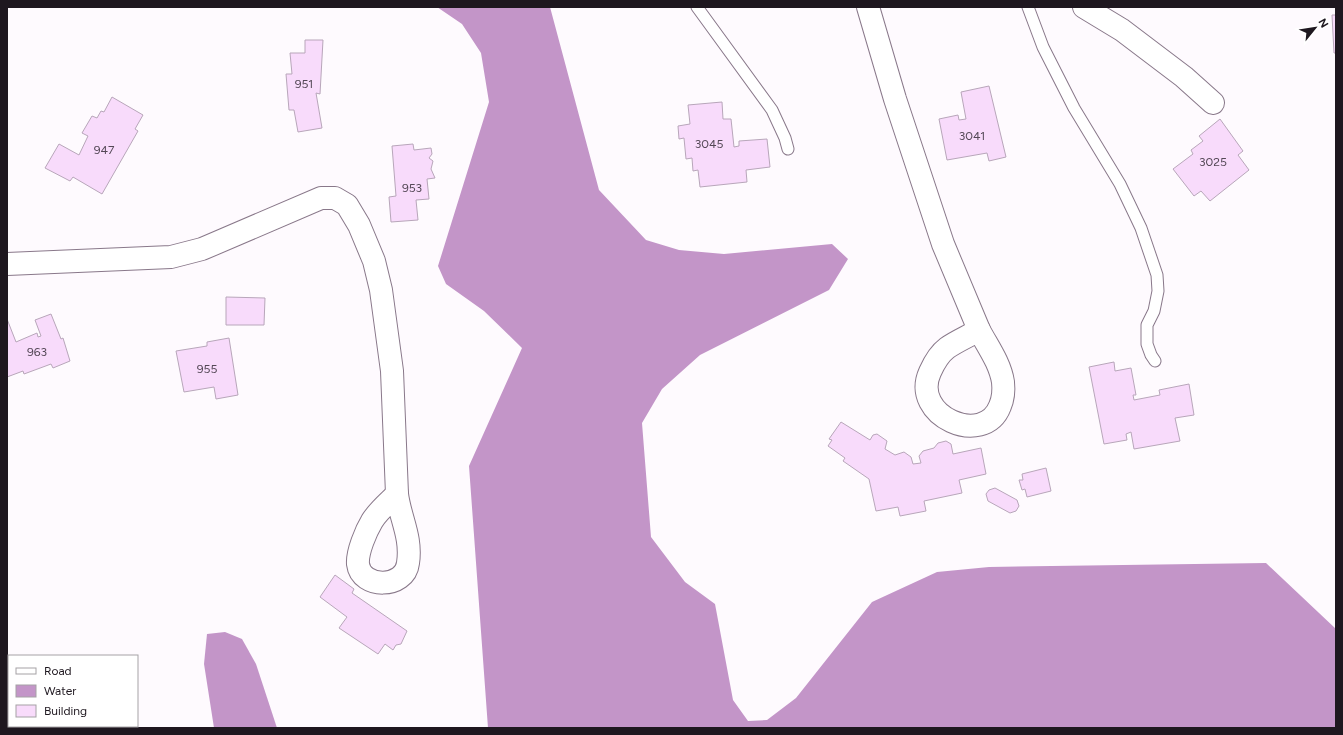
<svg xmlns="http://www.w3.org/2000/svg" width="1343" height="735" viewBox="0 0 1343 735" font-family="Figtree,sans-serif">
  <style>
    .water { fill: #c395c8 }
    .building { fill: #f8dbfb; stroke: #b8a6ba }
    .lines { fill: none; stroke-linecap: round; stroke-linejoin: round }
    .lane-casing { stroke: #89788a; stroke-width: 13 }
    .street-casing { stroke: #89788a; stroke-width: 24 }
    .lane { stroke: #fff; stroke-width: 11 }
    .street { stroke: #fff; stroke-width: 22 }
    .labels { text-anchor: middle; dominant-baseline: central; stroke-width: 3; stroke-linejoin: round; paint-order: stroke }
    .number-label { font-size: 12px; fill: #544856 }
  </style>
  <rect width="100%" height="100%" fill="#fefafe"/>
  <g class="water">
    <path d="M437,7H550L599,190L646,240L679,250L724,254L832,244L848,259L829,290L700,355L662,389L642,423L651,537L685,582L715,604L733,700L748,721L767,720L796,698L872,602L937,572L989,567L1266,563L1336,629V728H488L469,466L522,348L484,311L446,284L438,266L489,102L481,53L462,24Z"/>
    <path d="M225,632L242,639L256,664L277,728H214L204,664L207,634Z"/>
  </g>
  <g class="building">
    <path d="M1332,15H1336V53H1334Z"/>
    <path d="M305,40H323L320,94L316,93L322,128L298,132L294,110H289L286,74H292L290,53H305Z"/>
    <path d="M989,86L1006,157L989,161L987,153L947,160L939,119L958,115L959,120L966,119L961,92Z"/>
    <path d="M112,97L143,115L135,129L138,131L102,194L73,177L70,181L45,168L59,144L79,155L88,136L82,133L92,116L97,118L101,111L104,112Z"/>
    <path d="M722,102L723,119H731L734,147L739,146V141L767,139L770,167L746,170L747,182L700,187L698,170L693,171L692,158L686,159L684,138L679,139L678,126L690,124L688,105Z"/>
    <path d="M1220,119L1243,151L1238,155L1249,170L1210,201L1201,191L1194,196L1173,169L1193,154L1191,150L1203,141L1199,136Z"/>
    <path d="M413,144L414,150L431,148L432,154L429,158L433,161L431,169L435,178L427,179L429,199L416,200L418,220L391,222L389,197L396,196L392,146Z"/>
    <path d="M226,297L265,298L264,325H226Z"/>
    <path d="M51,314L61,339L63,338L70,361L53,368L51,364L24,374L23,371L7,377V319L16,342L37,333L38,337L41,336L35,320Z"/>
    <path d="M229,338L238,395L216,399L214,387L184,392L176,351L207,346V342Z"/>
    <path d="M1114,362L1115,371L1131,368L1136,395H1133L1134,400L1160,395L1159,390L1189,384L1194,415L1175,418L1180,441L1134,449L1131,432L1126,434L1127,440L1104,444L1089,367Z"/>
    <path d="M841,422L870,440L873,435L877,434L887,441L885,449L895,455L904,452L911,457L913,464L921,463L919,456L923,451L934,448L938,443L946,441L951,444L953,454L981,448L986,474L959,480L962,493L924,501L926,511L900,516L898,507L876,511L869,479L843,461L845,458L828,446L832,440L829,439Z"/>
    <path d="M1046,468L1051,491L1027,497L1025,489L1022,490L1019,480H1023L1022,474Z"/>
    <path d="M995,488L1017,500L1019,506L1016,511L1010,513L988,501L986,494L989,490Z"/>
    <path d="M335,575L354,589L352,593L407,631L401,644L396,645L393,650L385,644L378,654L339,628L347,617L320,597Z"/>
    <path d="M34,726H67L68,728H35Z"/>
  </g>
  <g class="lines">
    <defs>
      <g id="lane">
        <path d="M697,7L772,110L785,138L788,149"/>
        <path d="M1028,7L1043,47L1074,108L1120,184L1141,228L1157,275L1158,291L1154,311L1147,325V344L1151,355L1155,361"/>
      </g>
      <g id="street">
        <path d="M868,7L895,99L943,244L979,330"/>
        <path d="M1084,7L1122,30L1184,77L1213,103"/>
        <path d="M7,264L171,257L202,249L321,198H335L347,205L359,225L374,261L381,290L392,371L397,494"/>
        <path d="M979,330C988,347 1000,363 1003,382C1004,391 1003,399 1000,406C984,448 910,416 930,372C934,363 939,354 947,348C957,341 969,336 979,330Z"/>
        <path d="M397,494C400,518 412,537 408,563C405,589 361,589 358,564C357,552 366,531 372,521C378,511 389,502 397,494Z"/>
      </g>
    </defs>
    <use href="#lane" class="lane-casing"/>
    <use href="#street" class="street-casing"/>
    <use href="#lane" class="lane"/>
    <use href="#street" class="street"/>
  </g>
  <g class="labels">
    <g class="number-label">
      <text x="304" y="84">951</text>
      <text x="972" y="136">3041</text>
      <text x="709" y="144">3045</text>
      <text x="104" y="150">947</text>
      <text x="1213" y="162">3025</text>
      <text x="412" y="188">953</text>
      <text x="37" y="352">963</text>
      <text x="207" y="369">955</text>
    </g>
  </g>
  <rect width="1343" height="735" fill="none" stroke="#1e171f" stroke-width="16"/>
  <rect x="8" y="655" width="130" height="72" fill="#ffffff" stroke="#a5a2a5"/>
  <rect x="16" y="668" width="20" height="6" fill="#ffffff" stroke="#a5a2a5"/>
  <text x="44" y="675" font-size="12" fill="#1e171f">Road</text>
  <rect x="16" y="685" width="20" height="12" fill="#c395c8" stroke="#a5a2a5"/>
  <text x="44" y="695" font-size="12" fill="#1e171f">Water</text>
  <rect x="16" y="705" width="20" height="12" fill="#f8dbfb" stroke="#a5a2a5"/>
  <text x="44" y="715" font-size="12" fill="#1e171f">Building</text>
  <g transform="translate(1315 28) rotate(60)" stroke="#ffffff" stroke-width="3" paint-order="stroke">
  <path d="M0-3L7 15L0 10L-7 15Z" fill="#1e171f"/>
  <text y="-6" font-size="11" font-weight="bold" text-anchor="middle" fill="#1e171f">N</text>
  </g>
</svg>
